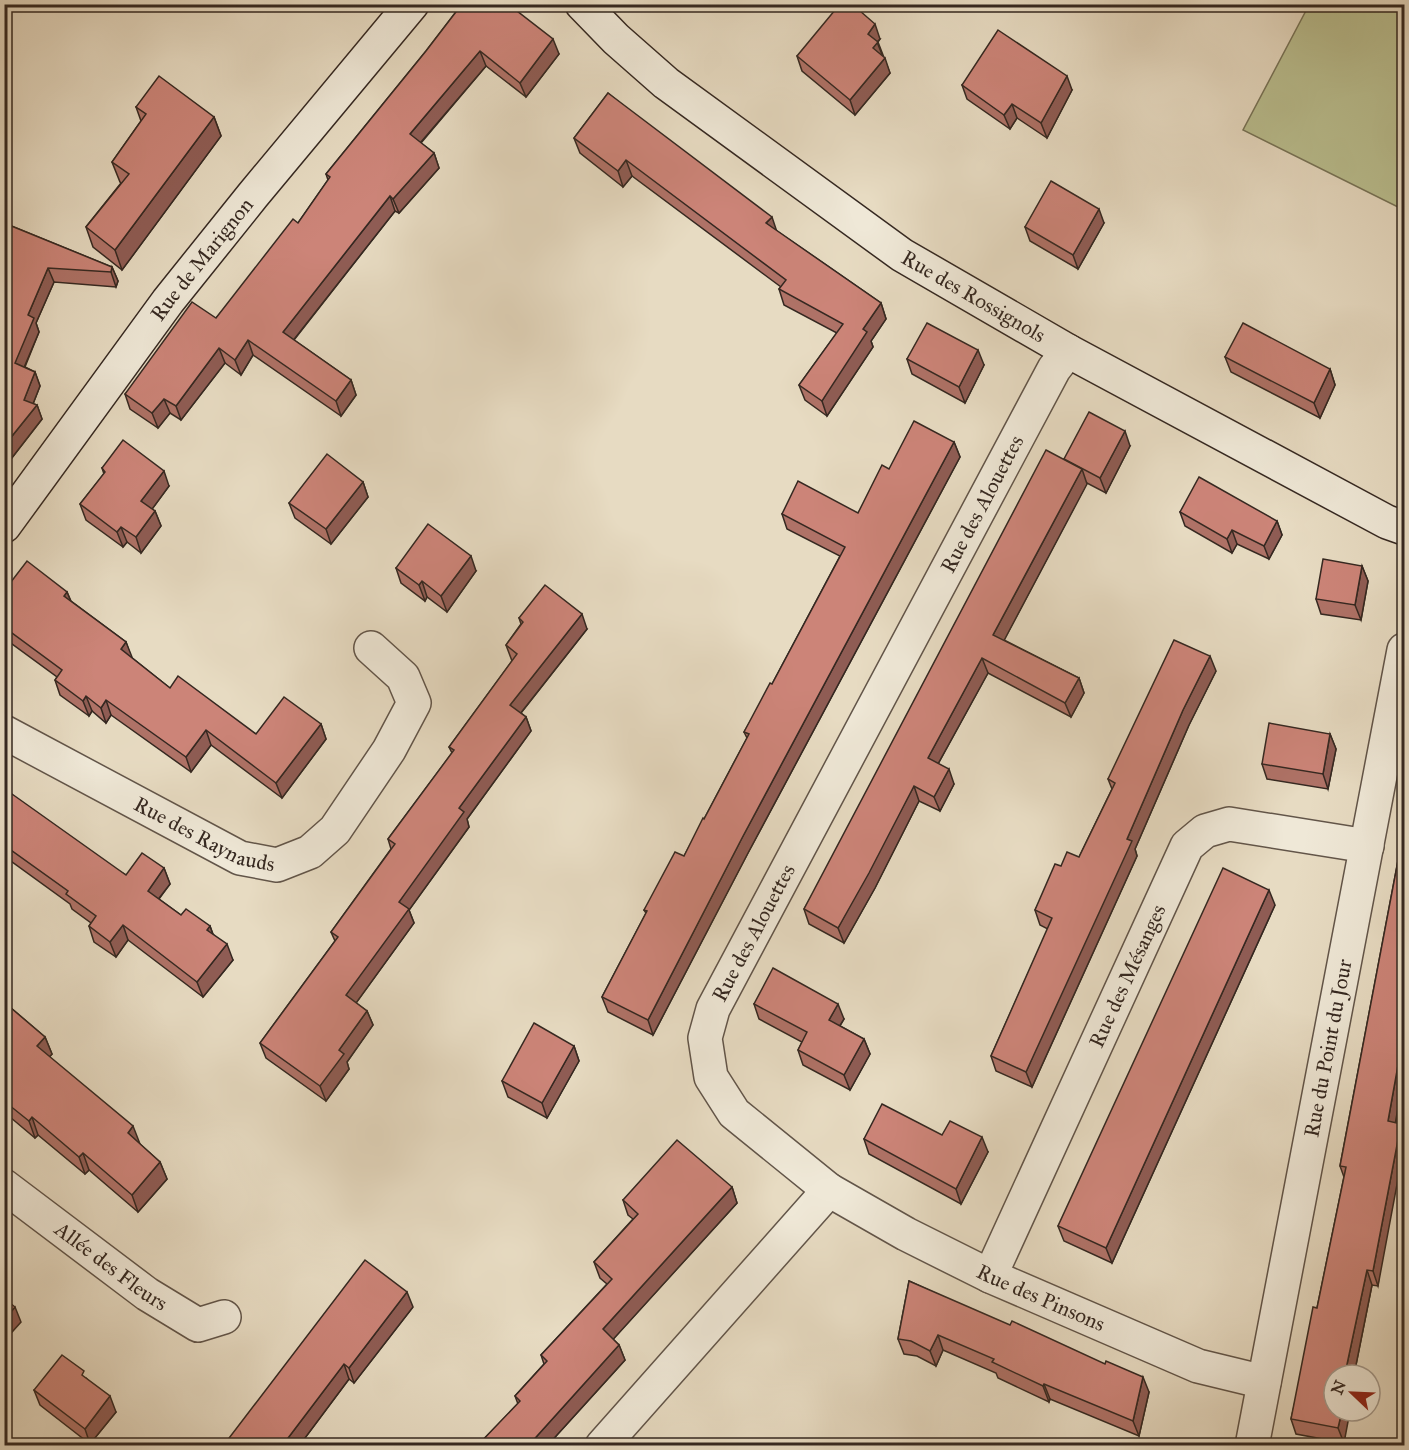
<svg xmlns="http://www.w3.org/2000/svg" width="1409" height="1450" viewBox="0 0 1409 1450" font-family="'IM FELL Great Primer',serif">
  <style>
    .green { fill: #babf90; stroke: #787458; stroke-width: 1.5 }
    .lines { fill: none; stroke-linecap: round; stroke-linejoin: round }
    .street-casing { stroke: #625549; stroke-width: 36 }
    .secondary-casing { stroke: #352821; stroke-width: 36 }
    .street { stroke: #efe8d7; stroke-width: 33 }
    .secondary { stroke: #efe8d7; stroke-width: 33 }
    .wall { fill: #af7267; stroke: #352821; stroke-width: 1.5 }
    .shaded-wall { fill: #8f5c54; stroke: #352821; stroke-width: 1.5 }
    .building { fill: #cc8478; stroke: #352821; stroke-width: 1.5 }
    .labels { text-anchor: middle; dominant-baseline: central; stroke-width: 5; stroke-linejoin: round; paint-order: stroke }
    .street-label { font-size: 21px; fill: #352821; stroke: #efe8d7 }
  </style>
  <rect width="100%" height="100%" fill="#e7dbc2"/>
  <filter id="stains"><feTurbulence type="fractalNoise" baseFrequency=".00333" numOctaves="4"/><feColorMatrix values="0 0 0 0 .2 0 0 0 0 .09 0 0 0 0 .02 0 0 0 .5 -.17"/></filter>
  <radialGradient id="worn" r=".72"><stop offset=".6" stop-color="#630" stop-opacity="0"/><stop offset="1" stop-color="#630" stop-opacity=".3"/></radialGradient>
  <path class="green" d="M1309,5H1404V210L1243,130Z"/>
  <g class="lines">
    <defs>
      <g id="street">
        <path id="s1" d="M4,732L240,858L277,865L310,852L335,830L389,750L414,703L403,677L371,648"/>
        <path id="s2" d="M4,1186L147,1294L198,1325L224,1317"/>
        <path id="s3" d="M829,1190L906,1234L990,1276L1198,1366L1264,1382"/>
        <path id="s4" d="M990,1276L1187,846L1205,831L1229,824L1367,846"/>
        <path id="s5" d="M602,1446L829,1190L734,1113L711,1077L705,1038L713,1009L1054,369L1068,351"/>
        <path id="s6" d="M1252,1446L1404,650"/>
      </g>
      <g id="secondary">
        <path id="s7" d="M582,4L616,39L666,83L902,255L1068,351L1387,522L1404,528"/>
        <path id="s8" d="M4,526L168,301L253,195L412,4"/>
      </g>
    </defs>
    <use href="#street" class="street-casing"/>
    <use href="#secondary" class="secondary-casing"/>
    <use href="#street" class="street"/>
    <use href="#secondary" class="secondary"/>
  </g>
  <g class="wall">
    <path d="M462,4L559,54L526,97L486,66L421,143L434,153L439,168L399,213L395,211L294,340L351,380L356,395L341,416L253,355L241,375L225,363L181,420L170,413L158,428L130,409L125,394L216,318L298,223L328,180L326,174L426,51Z"/>
    <path d="M880,39L878,42L890,73L855,115L802,71L797,56Z"/>
    <path d="M962,85L1072,90L1047,138L1017,118L1010,129L967,99Z"/>
    <path d="M608,93L777,231L881,303L886,319L871,341L873,347L827,416L805,400L799,385L837,333L784,305L779,289L781,287L632,176L623,187L580,153L574,138Z"/>
    <path d="M136,107L214,117L221,136L122,270L93,247L86,227L121,183L120,182L112,162L141,121Z"/>
    <path d="M4,223L112,267L118,281L116,287L54,282L36,323L39,332L25,367L35,372L40,386L33,404L37,405L42,419L4,468Z"/>
    <path d="M1104,223L1078,269L1030,241L1025,227Z"/>
    <path d="M1225,357L1330,369L1335,385L1320,418L1231,372Z"/>
    <path d="M907,359L984,365L965,403L912,374Z"/>
    <path d="M954,442L960,457L748,853L653,1035L608,1012L602,997L646,913L644,910L684,856L704,819L747,738L744,732L772,684L840,556L787,529L782,514L858,513L889,469Z"/>
    <path d="M1130,446L1106,493L1087,483L1004,640L1079,678L1084,693L1071,717L988,673L938,764L954,784L940,811L919,801L875,888L844,943L809,924L804,909L1065,460L1064,459Z"/>
    <path d="M102,468L169,486L152,509L155,511L161,526L141,553L127,542L123,547L86,520L80,504L104,474Z"/>
    <path d="M363,482L368,497L331,544L295,518L289,503Z"/>
    <path d="M1180,512L1277,521L1282,535L1269,559L1237,544L1232,553L1185,526Z"/>
    <path d="M1362,566L1368,581L1361,620L1321,614L1316,599Z"/>
    <path d="M396,568L476,571L447,612L427,597L425,601L401,583Z"/>
    <path d="M4,591L67,592L71,601L126,642L131,657L170,688L256,734L321,724L326,739L282,798L211,745L191,772L111,715L106,723L92,711L89,716L60,695L55,680L57,677L4,638Z"/>
    <path d="M519,618L587,629L521,713L526,717L531,731L467,819L469,827L409,910L414,923L356,1003L367,1011L373,1025L347,1062L349,1069L326,1101L266,1058L260,1043L335,941L331,932L391,849L388,839L452,753L449,747L512,661L506,645L521,624Z"/>
    <path d="M1216,671L1189,725L1135,849L1137,856L1032,1087L996,1071L991,1056L1048,929L1040,925L1035,910L1061,866L1079,857L1112,789L1108,779Z"/>
    <path d="M1330,734L1336,749L1328,789L1267,779L1262,764Z"/>
    <path d="M4,805L126,875L164,868L170,884L159,899L181,915L210,926L213,934L233,960L203,997L128,940L116,957L94,942L89,926L91,923L72,909L70,904L4,856Z"/>
    <path d="M1404,829V1080H1403L1396,1123L1378,1286L1372,1285L1354,1375H1334L1344,1443L1296,1434L1291,1419L1317,1308L1344,1177L1340,1166Z"/>
    <path d="M1275,905L1112,1263L1064,1241L1058,1226Z"/>
    <path d="M4,1002L45,1037L52,1054L49,1057L140,1144L160,1162L167,1179L138,1212L89,1170L85,1174L38,1135L35,1138L4,1112Z"/>
    <path d="M754,1004L844,1019L840,1026L864,1039L870,1054L850,1090L803,1065L798,1050L802,1042L759,1019Z"/>
    <path d="M574,1046L579,1061L547,1118L508,1097L502,1081Z"/>
    <path d="M864,1139L988,1152L961,1204L869,1154Z"/>
    <path d="M732,1187L737,1203L613,1339L619,1345L625,1360L547,1446H477L518,1404L515,1396L544,1364L541,1355L607,1284L600,1278L594,1262L633,1219L628,1215L623,1200Z"/>
    <path d="M909,1281L1149,1392L1139,1436L1050,1399L1049,1402L998,1378L996,1373L943,1350L936,1366L917,1356L904,1354L898,1339Z"/>
    <path d="M413,1307L354,1383L349,1379L299,1446H223Z"/>
    <path d="M86,1378L116,1412L90,1444L40,1405L34,1390Z"/>
  </g>
  <g class="shaded-wall">
    <path d="M875,24L880,39L877,42L883,57L878,63L868,34Z"/>
    <path d="M553,39L559,54L526,97L520,83Z"/>
    <path d="M480,51L486,66L415,149L410,134Z"/>
    <path d="M885,58L890,73L855,115L850,100Z"/>
    <path d="M1067,76L1072,90L1047,138L1041,123Z"/>
    <path d="M1012,104L1017,118L1010,129L1004,115Z"/>
    <path d="M214,117L221,136L122,270L115,250Z"/>
    <path d="M434,153L439,168L399,213L393,199Z"/>
    <path d="M626,160L632,176L623,187L618,171Z"/>
    <path d="M390,196L395,211L288,347L283,332Z"/>
    <path d="M1099,209L1104,223L1078,269L1073,255Z"/>
    <path d="M772,217L777,232L766,223Z"/>
    <path d="M112,267L118,281L116,287L111,272Z"/>
    <path d="M48,268L54,282L36,323L39,332L20,377L15,363L28,315Z"/>
    <path d="M881,303L886,319L871,341L873,347L827,416L822,401L863,329Z"/>
    <path d="M248,340L253,355L241,375L235,360Z"/>
    <path d="M219,348L225,363L181,420L176,406Z"/>
    <path d="M978,350L984,365L965,403L959,387Z"/>
    <path d="M1330,369L1335,385L1320,418L1314,403Z"/>
    <path d="M35,372L40,386L29,414L24,400Z"/>
    <path d="M351,380L356,395L341,416L336,401Z"/>
    <path d="M164,399L170,413L158,428L152,413Z"/>
    <path d="M37,405L42,419L4,468V446Z"/>
    <path d="M1125,431L1130,446L1106,493L1100,478Z"/>
    <path d="M954,442L960,457L748,853L653,1035L648,1020L742,838Z"/>
    <path d="M1082,469L1087,484L999,650L993,635Z"/>
    <path d="M164,471L169,486L147,516L141,501Z"/>
    <path d="M363,482L368,497L331,544L326,529Z"/>
    <path d="M155,511L161,526L141,553L136,537Z"/>
    <path d="M1277,521L1282,535L1269,559L1264,546Z"/>
    <path d="M121,527L127,542L123,547L117,532Z"/>
    <path d="M1232,530L1237,544L1232,553L1227,539Z"/>
    <path d="M471,556L476,571L447,612L441,596Z"/>
    <path d="M1362,566L1368,581L1361,620L1355,605Z"/>
    <path d="M422,581L427,597L425,601L419,585Z"/>
    <path d="M67,592L73,607L64,596Z"/>
    <path d="M582,614L587,629L516,719L510,705Z"/>
    <path d="M126,642L132,657L126,664L121,649Z"/>
    <path d="M1210,656L1216,671L1189,725L1135,849L1137,856L1032,1087L1026,1072L1183,710Z"/>
    <path d="M982,658L988,673L933,773L928,758Z"/>
    <path d="M1079,678L1084,693L1071,717L1065,703Z"/>
    <path d="M86,696L92,711L89,716L83,701Z"/>
    <path d="M106,700L111,715L106,723L101,708Z"/>
    <path d="M526,717L531,731L467,819L469,827L409,910L414,923L351,1010L346,995L399,902L459,808Z"/>
    <path d="M321,724L326,739L282,798L276,783Z"/>
    <path d="M206,730L211,745L191,772L186,757Z"/>
    <path d="M1330,734L1336,749L1328,789L1323,774Z"/>
    <path d="M949,769L954,784L940,811L934,797Z"/>
    <path d="M914,786L919,801L875,888L844,943L838,928Z"/>
    <path d="M164,868L170,884L153,906L148,891Z"/>
    <path d="M1269,890L1275,905L1112,1263L1106,1248Z"/>
    <path d="M123,925L128,940L116,957L110,942Z"/>
    <path d="M210,926L215,941L207,930Z"/>
    <path d="M227,944L233,960L203,997L197,982Z"/>
    <path d="M838,1004L844,1019L834,1035L829,1020Z"/>
    <path d="M367,1011L373,1025L347,1062L349,1069L326,1101L320,1086L339,1050Z"/>
    <path d="M45,1037L52,1054L43,1064L37,1046Z"/>
    <path d="M864,1039L870,1054L850,1090L844,1075Z"/>
    <path d="M574,1046L579,1061L547,1118L542,1103Z"/>
    <path d="M1398,1065L1403,1080L1393,1136L1388,1121Z"/>
    <path d="M32,1117L38,1135L35,1138L29,1121Z"/>
    <path d="M1401,1124L1404,1134V1147L1378,1286L1373,1271Z"/>
    <path d="M133,1126L140,1144L128,1133Z"/>
    <path d="M982,1137L988,1152L961,1204L956,1189Z"/>
    <path d="M83,1153L89,1170L85,1174L79,1157Z"/>
    <path d="M160,1162L167,1179L138,1212L132,1195Z"/>
    <path d="M732,1187L737,1203L608,1345L603,1329Z"/>
    <path d="M1367,1270L1372,1285L1354,1375H1348L1346,1369Z"/>
    <path d="M407,1292L413,1307L354,1383L349,1368Z"/>
    <path d="M15,1307L21,1322L4,1341V1320Z"/>
    <path d="M938,1335L943,1350L936,1366L930,1351Z"/>
    <path d="M619,1345L625,1360L547,1446H528Z"/>
    <path d="M344,1364L349,1379L299,1446H282Z"/>
    <path d="M1143,1377L1149,1392L1139,1436L1133,1421Z"/>
    <path d="M1044,1384L1050,1399L1049,1402L1043,1386Z"/>
    <path d="M110,1396L116,1412L90,1444L85,1429Z"/>
    <path d="M1342,1411H1350L1344,1443L1338,1428Z"/>
  </g>
  <g class="building">
    <path d="M462,4H508L553,39L520,83L480,51L410,134L434,153L393,199L390,196L283,332L351,380L336,401L248,340L235,360L219,348L176,406L164,399L152,413L125,394L192,302L216,318L293,219L298,223L330,177L326,174L426,51Z"/>
    <path d="M840,4H852L875,24L868,34L878,42L873,48L885,58L850,100L797,56Z"/>
    <path d="M998,30L1067,76L1041,123L1012,104L1004,115L962,85Z"/>
    <path d="M159,76L214,117L115,250L86,227L129,174L112,162L146,114L136,107Z"/>
    <path d="M608,93L772,217L766,223L881,303L863,329L867,332L822,401L799,385L843,324L779,289L786,280L626,160L618,171L574,138Z"/>
    <path d="M1051,181L1099,209L1073,255L1025,227Z"/>
    <path d="M4,223L112,267L111,272L48,268L28,315L34,318L15,363L35,372L24,400L37,405L4,446Z"/>
    <path d="M927,323L978,350L959,387L907,359Z"/>
    <path d="M1243,323L1330,369L1314,403L1225,357Z"/>
    <path d="M1089,412L1125,431L1100,478L1064,459Z"/>
    <path d="M914,421L954,442L742,838L648,1020L602,997L647,911L644,910L675,852L684,856L703,818L704,819L749,734L744,732L770,683L772,684L845,547L782,514L798,481L858,513L882,465L889,469Z"/>
    <path d="M123,440L164,471L141,501L155,511L136,537L121,527L117,532L80,504L105,472L102,468Z"/>
    <path d="M1046,450L1082,469L993,635L1079,678L1065,703L982,658L928,758L949,769L934,797L914,786L869,873L838,928L804,909Z"/>
    <path d="M327,454L363,482L326,529L289,503Z"/>
    <path d="M1199,477L1277,521L1264,546L1232,530L1227,539L1180,512Z"/>
    <path d="M428,524L471,556L441,596L422,581L419,585L396,568Z"/>
    <path d="M1323,559L1362,566L1355,605L1316,599Z"/>
    <path d="M27,561L67,592L64,596L126,642L121,649L170,688L178,676L256,734L284,697L321,724L276,783L206,730L186,757L106,700L101,708L86,696L83,701L55,680L62,670L4,627V591Z"/>
    <path d="M545,585L582,614L510,705L526,717L459,808L464,812L399,902L409,909L346,995L367,1011L339,1050L344,1054L320,1086L260,1043L338,937L331,932L395,844L388,839L454,750L449,747L517,654L506,645L523,622L519,618Z"/>
    <path d="M1174,640L1210,656L1183,710L1127,839L1132,841L1026,1072L991,1056L1052,918L1035,910L1055,864L1061,866L1067,852L1079,857L1115,783L1108,779Z"/>
    <path d="M1269,723L1330,734L1323,774L1262,764Z"/>
    <path d="M12,794L126,875L142,853L164,868L148,891L181,915L186,909L210,926L207,930L227,944L197,982L123,925L110,942L89,926L96,916L66,894L68,891L4,845V805Z"/>
    <path d="M1404,829V1066L1398,1065L1388,1121L1401,1124L1373,1271L1367,1270L1346,1369L1351,1370L1350,1375H1334V1411H1342L1338,1428L1291,1419L1313,1307L1317,1308L1346,1167L1340,1166Z"/>
    <path d="M1223,868L1269,890L1106,1248L1058,1226Z"/>
    <path d="M773,968L838,1004L829,1020L864,1039L844,1075L798,1050L807,1032L754,1004Z"/>
    <path d="M4,1002L45,1037L37,1046L133,1126L128,1133L160,1162L132,1195L83,1153L79,1157L32,1117L29,1121L4,1101Z"/>
    <path d="M534,1023L574,1046L542,1103L502,1081Z"/>
    <path d="M882,1104L942,1135L950,1121L982,1137L956,1189L864,1139Z"/>
    <path d="M677,1140L732,1187L603,1329L619,1345L528,1446H477L520,1401L515,1396L547,1361L541,1355L612,1279L594,1262L638,1214L623,1200Z"/>
    <path d="M365,1260L407,1292L349,1368L344,1364L282,1446H223Z"/>
    <path d="M909,1281L1010,1325L1012,1321L1105,1364L1106,1361L1143,1377L1133,1421L1044,1384L1043,1386L992,1362L994,1359L938,1335L930,1351L911,1341L898,1339Z"/>
    <path d="M4,1298L15,1307L4,1320Z"/>
    <path d="M62,1355L84,1371L82,1375L110,1396L85,1429L34,1390Z"/>
  </g>
  <g class="labels">
    <g class="street-label">
      <text stroke="none"><textPath href="#s8" startOffset="332">Rue de Marignon</textPath></text>
      <text stroke="none"><textPath href="#s7" startOffset="490">Rue des Rossignols</textPath></text>
      <text stroke="none"><textPath href="#s5" startOffset="1149">Rue des Alouettes</textPath></text>
      <text stroke="none"><textPath href="#s1" startOffset="226">Rue des Raynauds</textPath></text>
      <text stroke="none"><textPath href="#s5" startOffset="663">Rue des Alouettes</textPath></text>
      <text stroke="none"><textPath href="#s4" startOffset="330">Rue des Mésanges</textPath></text>
      <text stroke="none"><textPath href="#s6" startOffset="405">Rue du Point du Jour</textPath></text>
      <text stroke="none"><textPath href="#s2" startOffset="134">Allée des Fleurs</textPath></text>
      <text stroke="none"><textPath href="#s3" startOffset="238">Rue des Pinsons</textPath></text>
    </g>
  </g>
  <rect width="1409" height="1450" fill="none" stroke="#e7dbc2" stroke-width="24"/>
  <rect x="6" y="6" width="1397" height="1438" fill="none" stroke="#352821" stroke-width="3"/>
  <rect x="12" y="12" width="1385" height="1426" fill="none" stroke="#352821" stroke-width="1.5"/>
  <g transform="translate(1352 1393) rotate(293)"><circle r="28" fill="#efe8d7" stroke="#a59b8e" stroke-width="1.5"/>
  <path d="M0-4.5L10 22L0 15L-10 22Z" fill="#8f2418"/>
  <text y="-9" font-size="16" font-weight="bold" text-anchor="middle" fill="#352821">N</text>
  </g>
  <rect width="100%" height="100%" filter="url(#stains)"/>
  <rect width="100%" height="100%" fill="url(#worn)"/>
</svg>
